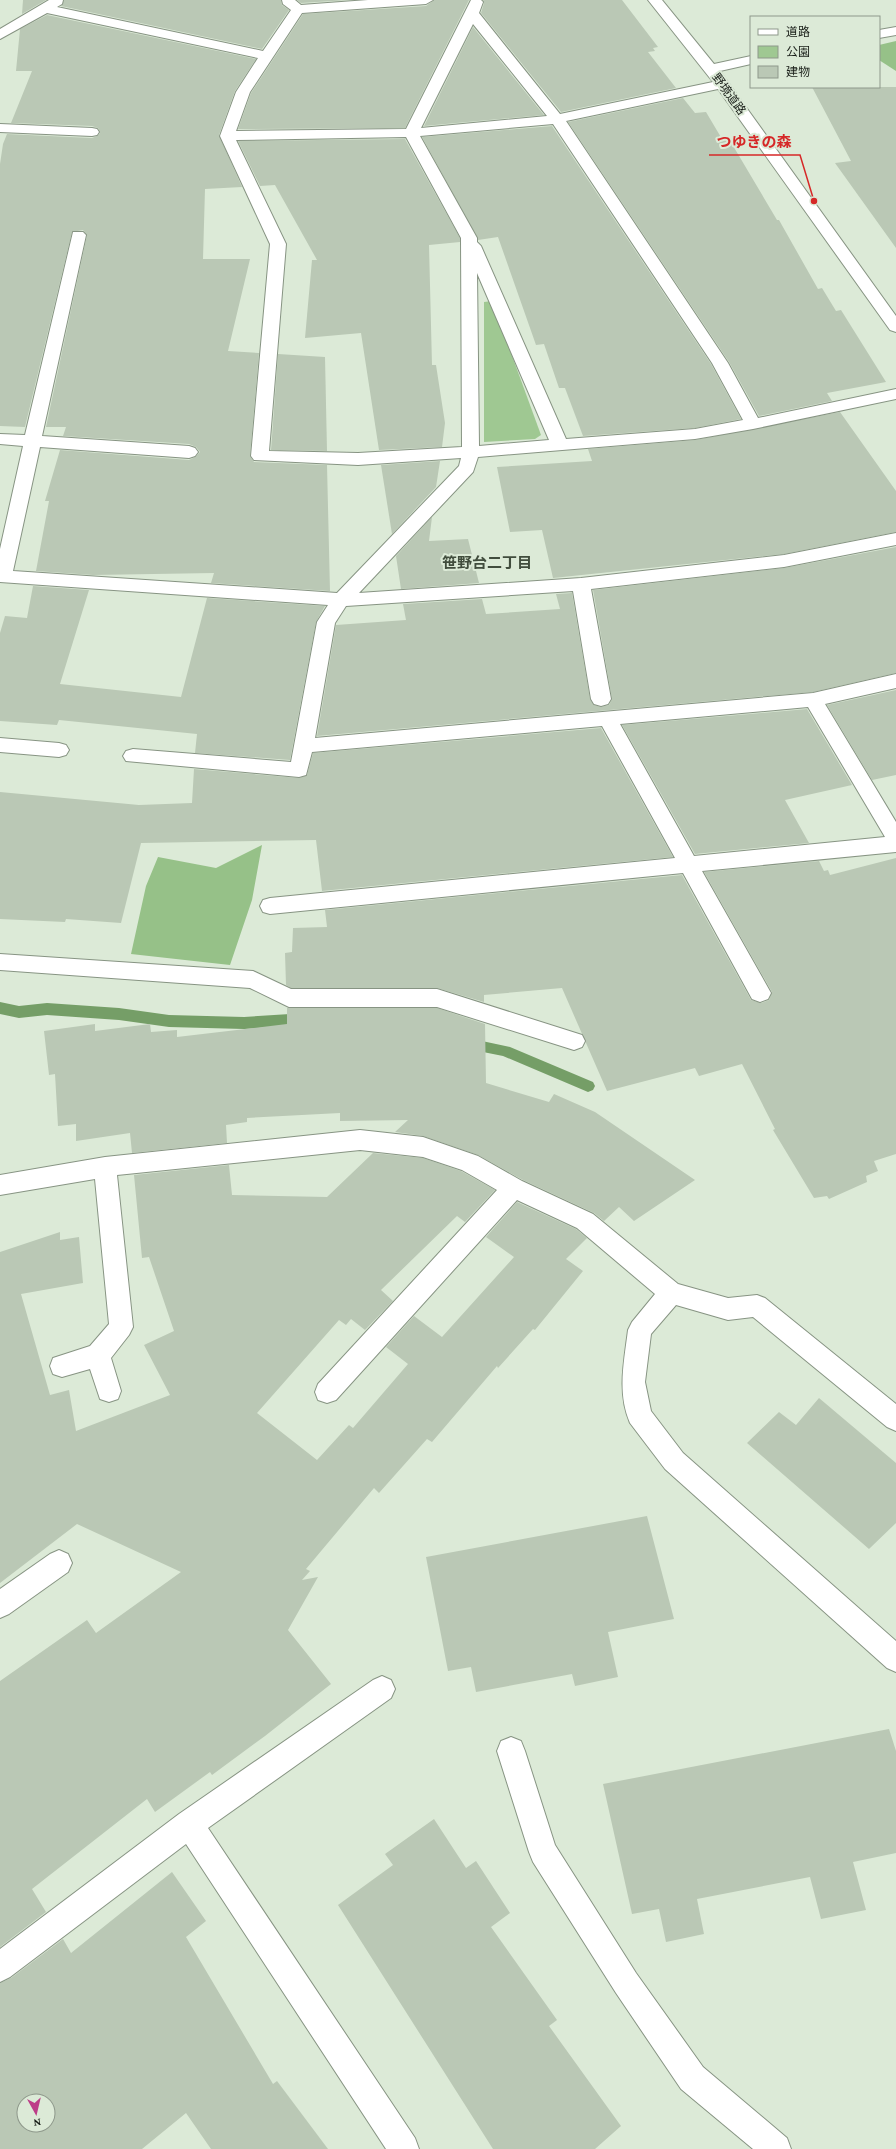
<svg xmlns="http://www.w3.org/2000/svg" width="896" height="2149" viewBox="0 0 896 2149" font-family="'Crimson Pro','Noto Sans JP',serif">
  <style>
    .green { fill: #9fc892 }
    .forest { fill: #96c188 }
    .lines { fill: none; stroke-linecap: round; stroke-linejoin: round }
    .stream { fill: #759e67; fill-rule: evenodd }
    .building { fill: #bac8b5; fill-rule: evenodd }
    .minor-casing { stroke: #879483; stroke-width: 2 }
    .minor { fill: #fff; fill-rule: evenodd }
    .labels { text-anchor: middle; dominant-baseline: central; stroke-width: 4; stroke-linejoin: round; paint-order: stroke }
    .far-street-label { font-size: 12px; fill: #191e18; stroke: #dcead7 }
    .neighbourhood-label { font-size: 15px; font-weight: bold; fill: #414d3d; stroke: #dcead7 }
    .leader { fill: none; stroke: #d62828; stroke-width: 1.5 }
    .callout-dot { fill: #d62828; stroke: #dcead7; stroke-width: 1.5 }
    .callout-label { font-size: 15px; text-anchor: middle; font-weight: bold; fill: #d62828; stroke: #dcead7; stroke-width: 4; stroke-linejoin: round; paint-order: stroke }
  </style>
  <rect width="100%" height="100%" fill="#dcead7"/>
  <path class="green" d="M492,301L541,435L535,439L484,442V302Z"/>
  <g class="forest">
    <path d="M896,41V71L879,60V45Z"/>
    <path d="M262,845L252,900L230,965L131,954L146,886L158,857L216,868Z"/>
  </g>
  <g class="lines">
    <g class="stream">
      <path d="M0,1002L19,1006L47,1003L119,1008L169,1015L244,1017L306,1013L311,1015L313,1019L311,1023L306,1025L244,1029L169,1027L119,1020L47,1015L19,1018L0,1014Z"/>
      <path d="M468,1038L510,1047L593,1082L595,1086L593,1090L588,1092L503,1056L463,1048L461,1044L463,1040Z"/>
    </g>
  </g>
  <g class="building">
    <path d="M23,0H46L22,14Z"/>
    <path d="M64,0H281L282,5L289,10L262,49L61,6Z"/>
    <path d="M297,0H348L301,3Z"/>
    <path d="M434,0H469L405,128L238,129L251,93L303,14L426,6Z"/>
    <path d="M483,0H622L658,47L653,48L655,51L648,52L676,88L561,112L481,13L484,3Z"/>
    <path d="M47,15L256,59L235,91L219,135L242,187L205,189L203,259H250L228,351L259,353L250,456L254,462L327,465L330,591L211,583L214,573L93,575L36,571L49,501H45L60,450L189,460L195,457L200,452L196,447L189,444L63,436L66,427H46L87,235L83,230L72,232L25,427L0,426V164L3,144L7,134L92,138L97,136L100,133L98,128L92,126L11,123L32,71H16L20,29Z"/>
    <path d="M473,27L544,115L424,126Z"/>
    <path d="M812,87H896V248L835,163L851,161Z"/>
    <path d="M683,98L695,113L706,112L722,139H729L777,220H779L818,289L822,288L836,311L841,310L886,382L827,393L832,401L759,416L729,362L568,122Z"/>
    <path d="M552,126L711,364L741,419L695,428L583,436L565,388H559L544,344L536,345L498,237L478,240L422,137Z"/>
    <path d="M405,139L460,238V242L429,245L432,365H436L445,423L442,447L379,450L361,333L305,338L312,260H317L275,185L260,186L238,141Z"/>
    <path d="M278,354L325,357L327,451L271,450Z"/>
    <path d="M840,412L896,491V532L784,554L553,578L542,530L510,532L497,467L592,461L588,449L695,440Z"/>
    <path d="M440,461L436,487L392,534L381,465Z"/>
    <path d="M432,517L429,541L468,539L479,583L401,589L396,556Z"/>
    <path d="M896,547V673L813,692L317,736L336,625L406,620L403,604L482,599L486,614L560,609L556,594L572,593L590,699L594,705L601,707L609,705L612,699L593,590L784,568Z"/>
    <path d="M33,586L89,590L60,684L181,697L207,598L325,606L316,622L290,760L195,753L197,734L59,720L57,725L0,721V633L5,616L27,618Z"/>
    <path d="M896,690V775L872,780L827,705Z"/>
    <path d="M807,709L852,785L785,800L809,843L695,854L622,725Z"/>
    <path d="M601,728L673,857L322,891L316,840L141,843L121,923L66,919L65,922L0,919V792L139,805L192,803L194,769L299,778L307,775L313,753Z"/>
    <path d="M896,858V1154L874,1161L878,1171L866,1176L867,1182L829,1199L827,1196L814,1198L773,1130L775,1129L742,1064L699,1076L695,1068L607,1091L562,988L484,995V1002L437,988H291L286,985L285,953L292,952L293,928L327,927L325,910L682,875L751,1000L761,1003L769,1000L772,992L704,872L819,861L824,871L828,870L830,875Z"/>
    <path d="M287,1008H437L485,1024L486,1083L549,1102L554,1094L595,1112L695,1180L634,1221L619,1207L604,1221L594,1213L523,1180L478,1155L423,1136L395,1132L408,1120L340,1121V1113L247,1118V1122L226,1125L227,1143L132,1153L130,1133L76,1141V1124L58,1126L55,1074L49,1075L44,1031L95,1024V1031L150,1024L151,1032L177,1030V1037L287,1024Z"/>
    <path d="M373,1153L423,1158L461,1171L495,1190L465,1222L457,1216L381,1290L393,1301L365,1330L351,1319L346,1325L339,1320L257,1413L317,1460L349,1425L353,1428L408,1364L386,1347L414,1316L442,1337L514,1257L486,1237L517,1202L576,1229L587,1238L566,1259L583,1271L535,1330L533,1329L498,1368L497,1366L432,1442L427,1439L379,1493L374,1488L306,1569L310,1571L302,1580L318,1577L288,1630L331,1684L265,1736L212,1775L210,1772L155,1812L147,1799L32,1889L46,1912L0,1947V1681L87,1620L96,1633L181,1572L77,1524L0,1583V1252L60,1232V1240L79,1237L83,1283L21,1294L50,1395L69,1390L76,1431L170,1395L144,1345L174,1331L149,1257L142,1258L134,1175L229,1165L232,1195L327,1197Z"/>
    <path d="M819,1398L896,1463V1523L869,1549L747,1443L779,1412L796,1425Z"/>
    <path d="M647,1516L674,1619L608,1632L618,1677L575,1686L572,1674L476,1692L471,1667L448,1671L426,1557Z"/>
    <path d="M889,1729L896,1751V1853L853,1862L866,1910L821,1919L810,1877L697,1899L704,1934L666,1942L659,1909L632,1914L603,1784Z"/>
    <path d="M434,1819L466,1868L476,1861L510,1913L491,1927L557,2020L549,2026L621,2126L595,2149H493L338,1905L393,1865L385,1854Z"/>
    <path d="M172,1872L206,1921L186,1937L273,2084L277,2081L328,2149H211L186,2113L142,2149H0V1983L11,1978L63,1939L71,1953ZM24,2101H48V2125H24Z"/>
  </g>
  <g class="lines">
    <defs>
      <g id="minor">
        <path d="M49,0H63L62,4L57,7L263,51L291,10L283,4L282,0H295L301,5L368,0H433L426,4L302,13L250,92L236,131L406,129L471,0H481L483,2L479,13L560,114L713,82L648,0H662L714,64L751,56V64L720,71L896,316V332L890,330L718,89L566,121L728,363L758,418L896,389V399L753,429L695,439L478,457L473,472L359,593L581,578L784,555L896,533V545L784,567L591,589L611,699L608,704L601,706L594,704L591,699L573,591L346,606L335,623L315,738L813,693L896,674V688L825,704L896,822V852L702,871L771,993L768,999L760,1002L752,999L683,873L270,914L263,912L260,906L263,900L270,898L675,858L602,726L312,752L306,775L299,777L126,761L123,756L126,751L133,749L291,762L317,622L328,605L0,582V549L23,446L0,444V434L25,435L73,232H83L86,235L42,436L189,446L195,448L198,452L195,456L189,458L40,447L13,571L337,593L459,466L461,458L358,465L254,460L251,456L270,244L220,136L236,92L258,58L47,13L0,39V29ZM473,24L547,116L421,128ZM553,124L712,363L743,420L695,429L566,439L481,246L477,242V238L420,136ZM406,137L461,238L462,447L358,453L269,451L286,244L236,140ZM477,273L549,440L479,446ZM808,707L885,837L694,856L620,724Z"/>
        <path d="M896,27V35L879,38V30Z"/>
        <path d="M0,124L92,128L97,129L99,132L97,135L92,136L0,132Z"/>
        <path d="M0,738L59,743L66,745L69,750L66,755L59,757L0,752Z"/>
        <path d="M0,954L253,971L291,989H437L582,1035L585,1041L582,1047L574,1050L437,1007H289L250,988L0,970Z"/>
        <path d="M360,1130L423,1137L478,1156L522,1181L593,1214L678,1284L728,1298L757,1295L765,1298L896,1404V1431L887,1427L753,1317L728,1320L676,1305L651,1334L645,1382L651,1411L683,1453L896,1641V1672L887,1668L665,1469L630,1423C617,1393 624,1362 628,1330L632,1322L655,1294L577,1228L517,1200L336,1400L327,1403L318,1400L315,1392L318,1384L497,1190L462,1170L423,1157L360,1150L117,1175L133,1327L129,1335L111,1358L121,1391L118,1399L109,1402L100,1399L90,1369L62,1377L53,1374L50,1366L53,1358L90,1346L109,1324L95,1179L0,1195V1175L105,1157Z"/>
        <path d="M59,1550L68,1554L72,1563L68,1572L9,1614L0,1618V1589L50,1554Z"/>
        <path d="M382,1676L391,1680L395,1689L391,1698L208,1828L415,2138L419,2149H386L186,1844L10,1977L0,1982V1949L179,1814L373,1680Z"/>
        <path d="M511,1737L521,1741L525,1751L555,1845L636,1973L703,2067L787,2138L791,2149H753L681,2089L616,1993L533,1862L529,1852L497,1751L501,1741Z"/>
      </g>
    </defs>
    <use href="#minor" class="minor-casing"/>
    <use href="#minor" class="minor"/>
  </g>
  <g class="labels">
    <g class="far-street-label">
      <text transform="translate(729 94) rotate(54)">野境道路</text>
    </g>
    <g class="neighbourhood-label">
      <text x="487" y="563">笹野台二丁目</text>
    </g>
  </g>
  <path class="leader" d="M814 201L800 155H709"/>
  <circle class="callout-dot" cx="814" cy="201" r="4"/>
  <g class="callout-label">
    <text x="754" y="147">つゆきの森</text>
  </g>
  <rect x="750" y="16" width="130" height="72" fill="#dcead7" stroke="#8e988b"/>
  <rect x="758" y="29" width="20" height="6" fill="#ffffff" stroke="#8e988b"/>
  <text x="786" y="36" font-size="12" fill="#191e18">道路</text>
  <rect x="758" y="46" width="20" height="12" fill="#9fc892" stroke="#8e988b"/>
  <text x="786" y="56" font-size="12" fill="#191e18">公園</text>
  <rect x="758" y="66" width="20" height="12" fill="#bac8b5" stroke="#8e988b"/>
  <text x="786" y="76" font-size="12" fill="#191e18">建物</text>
  <g transform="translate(36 2113) rotate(172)"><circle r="19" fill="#dcead7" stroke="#8e988b"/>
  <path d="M0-3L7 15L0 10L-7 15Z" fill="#bd3d88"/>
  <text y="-6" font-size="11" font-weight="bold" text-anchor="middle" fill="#191e18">N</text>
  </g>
</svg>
